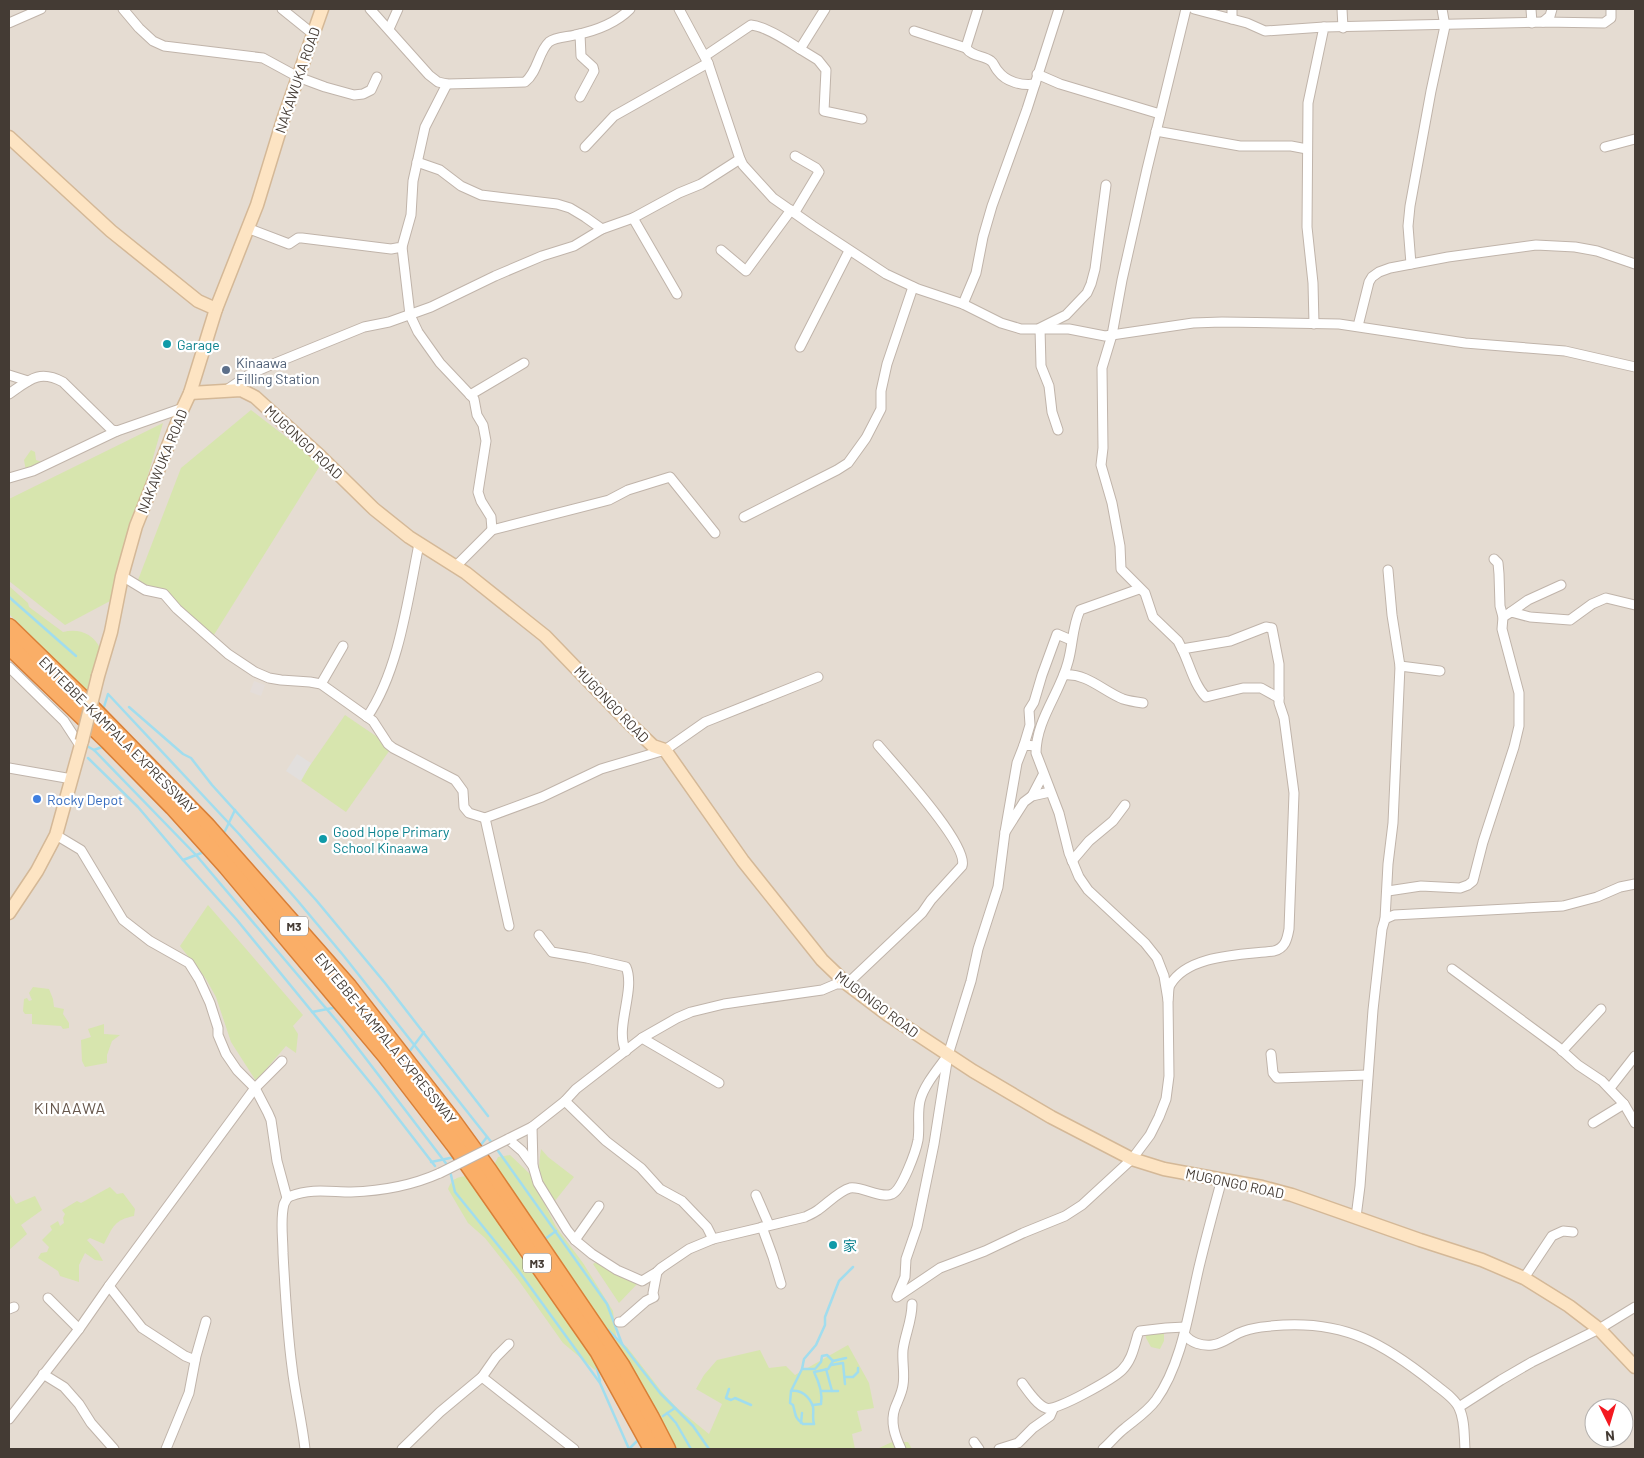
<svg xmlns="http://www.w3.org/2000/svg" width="1644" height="1458" viewBox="0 0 1644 1458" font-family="Barlow,'Noto Sans SC',sans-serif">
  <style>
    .residential { fill: #e5dcd2; fill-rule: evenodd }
    .industrial { fill: #e4ddd9 }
    .green { fill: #d7e5ae }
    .parking { fill: #e2dfdd }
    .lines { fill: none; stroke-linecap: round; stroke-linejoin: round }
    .stream { stroke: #a1ddee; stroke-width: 2.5 }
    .street-casing { stroke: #c0b4aa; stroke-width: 11 }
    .secondary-casing { stroke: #d4b897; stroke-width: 15 }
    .highway-casing { stroke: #d97f37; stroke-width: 19 }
    .street { stroke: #fff; stroke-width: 9 }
    .secondary { stroke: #fde4c3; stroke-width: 12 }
    .highway { stroke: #faae67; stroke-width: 16 }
    .street-bridge-casing { stroke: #c0b4aa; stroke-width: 11; stroke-linecap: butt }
    .secondary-bridge-casing { stroke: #d4b897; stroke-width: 15; stroke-linecap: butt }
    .street-bridge { stroke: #fff; stroke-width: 9 }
    .secondary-bridge { stroke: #fde4c3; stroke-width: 12 }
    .culture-dot { fill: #0f9aa8; stroke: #fff; stroke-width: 2 }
    .service-dot { fill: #5c6f8a; stroke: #fff; stroke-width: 2 }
    .shop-dot { fill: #3f7fe0; stroke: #fff; stroke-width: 2 }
    .labels { text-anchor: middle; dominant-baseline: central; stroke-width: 4.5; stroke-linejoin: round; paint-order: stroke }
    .shield { fill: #fff; stroke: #7c7671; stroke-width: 1 }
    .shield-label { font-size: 12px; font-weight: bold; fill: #443b34 }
    .street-label { font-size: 14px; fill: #443b34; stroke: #fff }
    .culture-label { font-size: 14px; fill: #0d838f; stroke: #fff; text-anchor: start }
    .service-label { font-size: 14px; fill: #4e5e75; stroke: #fff; text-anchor: start }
    .shop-label { font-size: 14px; fill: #366cbe; stroke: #fff; text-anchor: start }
    .quarter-label { font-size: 16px; letter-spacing: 1px; fill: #66574c; stroke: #fff }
  </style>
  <rect width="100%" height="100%" fill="#f2ebe4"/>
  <path class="residential" d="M9,9H1635V1449H9ZM1594,1408H1624V1438H1594Z"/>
  <path class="industrial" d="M254,681L265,685L261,696L250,692Z"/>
  <g class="green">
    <path d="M251,410L321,464L212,638L138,580L181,468Z"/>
    <path d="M163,423L112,600L65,625L9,581V499Z"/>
    <path d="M31,450L35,452L36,460L45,463L26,471L24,460Z"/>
    <path d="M9,586L28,603L29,607L63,632C78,628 93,633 100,648L88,692L9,614Z"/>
    <path d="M345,715L392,747L346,812L300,780Z"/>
    <path d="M208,905L303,1015L293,1026L298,1034L296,1053L286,1046L256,1081L231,1042L216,997L206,979L180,946Z"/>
    <path d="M33,987L49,989L53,999L54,1007L64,1009L63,1014L69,1023V1028L63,1029L61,1026L32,1024V1014H25L23,1011L24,999L27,998L29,1001L32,1000L29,993Z"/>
    <path d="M104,1024V1034L120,1035L112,1041L107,1055V1063L85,1067L82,1061L81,1040L91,1037L88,1029Z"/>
    <path d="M541,1149L548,1157L574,1177L554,1202C539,1180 537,1176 541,1149Z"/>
    <path d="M510,1155L530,1174L556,1227L583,1263L613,1311L616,1336L615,1339L627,1347L662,1392L676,1407L709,1434L722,1404L696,1389L704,1375L717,1360L760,1350L769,1368L786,1366L795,1375L848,1345L869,1383L874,1408L857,1411L862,1431L852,1434L855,1449H675L659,1417L614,1339L493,1167L498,1157Z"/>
    <path d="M469,1175L595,1360L598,1368L595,1370L563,1343L519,1281L485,1238L468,1223L448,1189C453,1177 457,1178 469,1175Z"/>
    <path d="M110,1187L117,1194L123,1193L135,1209L134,1216C114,1220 113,1227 104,1244L90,1238L87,1240L98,1252L103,1261L95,1260L85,1253L79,1265V1282L60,1276L58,1271L38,1258L41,1253L47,1252L49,1247L42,1240L52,1230L50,1226L58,1221L60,1226L64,1223L63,1218L65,1214L62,1210L77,1201L81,1203Z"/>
    <path d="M9,1193L16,1204L35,1196L42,1210L21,1225L27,1234L9,1250Z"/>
    <path d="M598,1261L616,1275L638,1283L619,1303L593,1264Z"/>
    <path d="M1145,1331L1164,1333V1341L1160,1349L1151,1347L1146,1338Z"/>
    <path d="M892,1442H908L912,1449H877Z"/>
  </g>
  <path class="parking" d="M297,754L311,763L301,781L286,771Z"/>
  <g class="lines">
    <g class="stream">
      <path d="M9,597L76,656"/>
      <path d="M129,707L183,754L191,758L212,785L316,900L385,983L488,1116"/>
      <path d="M103,710L108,694L239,834L297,900L343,955L492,1143"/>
      <path d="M87,746L94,750L196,855L341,1026L448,1166"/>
      <path d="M94,750L102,747"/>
      <path d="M88,758L138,807L183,860"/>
      <path d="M225,831L235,810"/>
      <path d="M204,852L183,860L237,920L377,1091L435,1166"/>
      <path d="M312,1012L338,1007"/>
      <path d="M409,1052L424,1032"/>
      <path d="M480,1146L487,1137"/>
      <path d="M496,1148L607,1304L622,1344"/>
      <path d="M431,1162L455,1157"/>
      <path d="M450,1171L455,1192L518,1270L600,1383L629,1449"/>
      <path d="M545,1239L556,1231"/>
      <path d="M608,1330L622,1344L660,1393L693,1426L709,1449"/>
      <path d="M596,1364L600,1381"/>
      <path d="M831,1365L843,1363L845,1384"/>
      <path d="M802,1369H815L821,1362L822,1356L827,1355L833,1361L846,1358"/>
      <path d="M826,1369L832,1391"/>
      <path d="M845,1377H853L858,1372V1368"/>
      <path d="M729,1389L726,1398L731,1400L735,1398L751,1405"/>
      <path d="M791,1391C801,1389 810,1397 813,1407C814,1412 812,1418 814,1424H803C794,1417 796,1415 793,1405L790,1403L791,1391L802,1369L804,1359L816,1345L825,1325V1317L837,1286L839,1281L853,1267"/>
      <path d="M822,1391H838"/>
      <path d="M813,1405L821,1404C823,1393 819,1382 814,1372L828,1369L833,1361"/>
      <path d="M667,1413L676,1423L691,1449"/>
      <path d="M663,1416L675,1408"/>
      <path d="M801,1423L802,1413"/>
      <path d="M629,1449L637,1441"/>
    </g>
    <defs>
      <g id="street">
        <path d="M123,9L139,28L153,41L164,46L263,58L298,77L325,87L354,95L363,94L371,90L377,77"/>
        <path d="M282,9L313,34"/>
        <path d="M370,9L429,75L438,82L447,84L525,82C538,72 538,52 549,42C555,37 567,37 575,35C595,31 615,24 630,9"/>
        <path d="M679,9L708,63L740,159L743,165L773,198L813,226L886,274L918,289L963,304L1001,323L1021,329H1069L1105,336L1193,323L1222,322L1339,324L1465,343L1565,351L1635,367"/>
        <path d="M978,9L967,44L966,48C972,57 983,55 991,61C994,63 995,68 998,71C1006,82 1022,86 1035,84"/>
        <path d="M1194,9L1247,23L1265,31L1324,27"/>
        <path d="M1232,9V19"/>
        <path d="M1342,9L1343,28"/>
        <path d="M1531,9L1532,23"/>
        <path d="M1543,22L1550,16L1552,9"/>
        <path d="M9,23L41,9"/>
        <path d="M389,29L398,9"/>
        <path d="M914,31L966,48"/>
        <path d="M580,34L581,56L593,67L594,71L580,97"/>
        <path d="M800,49L818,60L826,70L824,111L862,119"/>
        <path d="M705,56L751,25C765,26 788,41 800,49L825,9"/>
        <path d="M1037,74L1060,84L1160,114"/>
        <path d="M1156,131L1240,146H1291L1307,149"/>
        <path d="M585,147L614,116L708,63"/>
        <path d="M1605,147L1635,139"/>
        <path d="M795,156L816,168L819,172L795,212"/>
        <path d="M417,162L440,170L461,186L481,195L557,204L570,208L585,217L602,229"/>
        <path d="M633,218L677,294"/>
        <path d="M247,228L289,244L298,238H302L391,249L402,247L411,215L413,181L425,127L447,84"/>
        <path d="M402,247L410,315L418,332L440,363L474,399L477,415L483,425L486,441L478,492L481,501L491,517L492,530"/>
        <path d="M721,250L746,271L791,210"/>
        <path d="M1411,264L1408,226L1410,206L1431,91L1445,26L1442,9"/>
        <path d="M963,304L976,273L983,237L992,206L1027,109L1059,9"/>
        <path d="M1314,324L1313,283L1307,227L1308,103L1324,27L1543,22L1604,23L1611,18V9"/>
        <path d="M1358,326L1369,282L1372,277L1379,272L1390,268L1448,257L1536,245L1575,247L1597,251L1635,264"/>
        <path d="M800,347L849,251"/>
        <path d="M9,375L28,381"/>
        <path d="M225,391L250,374L273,364L364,327L389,322L431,307L495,276L542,256L574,246L602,229L633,218L679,193L701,184L740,159"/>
        <path d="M9,394C29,380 39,369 63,382L112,430L117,431L183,408"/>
        <path d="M470,395L524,363"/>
        <path d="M1058,430L1052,412L1049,386L1041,366L1040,328L1066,315L1087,293L1091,284L1095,269L1106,185"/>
        <path d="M9,478L33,471L117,431"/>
        <path d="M744,517L837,470L848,463L866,438L881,409V391L887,364L913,287"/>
        <path d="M455,567L492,530L609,500L628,490L670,477L715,533"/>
        <path d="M122,576L145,590L164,594L177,609L228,654L255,672L269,678L281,680L310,682L321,684L373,721L388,744L393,748L455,780L463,791L464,807L469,813L485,818"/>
        <path d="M1511,612L1528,600L1561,585"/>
        <path d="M1503,617L1511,612L1530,617L1570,620L1592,604L1606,598L1635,605"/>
        <path d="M1182,649C1190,665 1194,685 1206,697L1243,688H1261L1279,698"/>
        <path d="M1400,666L1440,671"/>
        <path d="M9,667L64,721L81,747"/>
        <path d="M1064,675C1087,673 1103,691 1123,699C1129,701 1136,702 1143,703"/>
        <path d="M321,684L343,646"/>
        <path d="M367,717C399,671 408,598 419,544"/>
        <path d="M878,745C893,763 970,846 962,866L931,900L922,913L847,984H836L822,990L724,1004L691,1012L677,1018L642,1038L576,1089L565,1101L532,1127L508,1139L522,1151L533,1166L538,1183L567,1230L575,1240L592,1254L617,1270L642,1281L657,1272L661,1268L689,1249L713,1239L805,1217C809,1215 814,1213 818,1210C828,1203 839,1191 850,1188C862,1186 881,1199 892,1194C902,1190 916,1151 918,1140C920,1127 917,1114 920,1101C924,1085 938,1069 948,1055"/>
        <path d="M1024,745L1030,725L1029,710L1034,702L1042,675L1057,634L1071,640"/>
        <path d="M1036,746L1024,745L1017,763L1005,832L1024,802L1032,796L1050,792"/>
        <path d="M9,768L72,779"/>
        <path d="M1032,796L1043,775"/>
        <path d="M56,835L81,850L123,920L150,941L189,963L199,979L210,1003L218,1028V1035L226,1054L237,1070L255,1088L268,1113L271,1120L277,1161L287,1198"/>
        <path d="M1072,861L1089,841L1113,821L1125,805"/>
        <path d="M1388,891L1421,886L1460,888L1468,885L1473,881L1483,842L1514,747L1519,726V693L1502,629L1503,617L1500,606L1499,574L1498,563L1494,559"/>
        <path d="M1385,919L1394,915L1563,906L1597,897L1620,887L1635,884"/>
        <path d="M509,926L485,818L542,797L601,769L665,750L705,722L818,677"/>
        <path d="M539,935L552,952L587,958L626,967C636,990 614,1029 626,1051"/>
        <path d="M1452,969L1558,1047L1578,1065L1602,1081L1624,1104L1635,1123"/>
        <path d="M1168,1000C1169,996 1168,989 1170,985C1188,954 1242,955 1274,951C1285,948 1287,940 1289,929L1294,793L1284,718L1279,703V664L1272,628L1266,627L1230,641L1182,649L1178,641L1153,617L1145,593L1121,569L1120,546L1112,503L1101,465L1103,448L1102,368L1112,335L1122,280L1147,169L1186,9"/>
        <path d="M642,1038L719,1083"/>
        <path d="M1562,1051L1601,1009"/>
        <path d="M1271,1054L1273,1073L1277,1078L1367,1075"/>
        <path d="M1610,1088L1635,1056"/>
        <path d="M565,1101L606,1141L641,1168L660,1189L682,1201L707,1227L713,1239"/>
        <path d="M1593,1123L1624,1104"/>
        <path d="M532,1127L533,1166"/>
        <path d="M756,1195L769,1225"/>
        <path d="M1356,1217L1360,1186L1373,1010L1382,929L1385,919L1388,864L1393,823L1400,666L1392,615L1388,570"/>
        <path d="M762,1227L773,1257L781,1284"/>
        <path d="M575,1240L599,1206"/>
        <path d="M1524,1278L1552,1236L1563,1231L1573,1232"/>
        <path d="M109,1286L142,1328L185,1356L195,1360"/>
        <path d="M897,1296L905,1277L906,1259L917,1227L934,1144L948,1055L971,981L978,949L998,887L1005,832"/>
        <path d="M897,1297L940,1268L985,1251L1023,1233L1065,1216L1082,1205L1132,1159L1150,1135L1159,1117L1166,1099L1169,1076L1168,1000L1164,976L1157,958L1145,943L1088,890L1079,877L1069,853L1059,813L1036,753C1036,720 1060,693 1068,662C1073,645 1072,627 1080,610L1139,589"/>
        <path d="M48,1298L79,1329"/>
        <path d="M9,1309L14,1307"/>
        <path d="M619,1322H622L646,1301L654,1297L653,1293L657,1272"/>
        <path d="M1185,1335C1191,1343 1202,1346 1212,1345C1222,1344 1230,1337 1239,1333C1253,1327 1269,1326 1284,1325C1347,1322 1384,1344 1432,1382C1440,1389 1455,1398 1459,1408C1465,1420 1464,1436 1465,1449"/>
        <path d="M43,1374L64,1387L79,1404L91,1423L114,1449"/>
        <path d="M482,1377L574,1449"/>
        <path d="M1022,1383C1028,1391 1037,1405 1046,1408C1056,1412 1114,1378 1122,1370C1132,1360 1134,1347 1138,1334L1140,1331L1166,1328L1185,1327"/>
        <path d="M1459,1407L1501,1380L1532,1362L1599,1329L1635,1307"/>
        <path d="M9,1419L79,1329L109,1286L255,1088L282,1061"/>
        <path d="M974,1442L979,1449"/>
        <path d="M166,1449L189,1393L196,1356L206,1321"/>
        <path d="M305,1449C302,1421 295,1394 292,1367C287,1329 285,1291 283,1253C283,1238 280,1219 284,1204C286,1200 287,1197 291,1196C311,1188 331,1192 351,1192C382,1191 411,1186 440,1173"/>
        <path d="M402,1449L440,1412L482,1377L496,1357L509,1344"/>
        <path d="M901,1449C895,1436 890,1422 895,1408C898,1400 902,1393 903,1385C905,1374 902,1362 903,1350C905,1334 912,1321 912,1304"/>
        <path d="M999,1449L1018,1443L1033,1428L1050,1416L1053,1409"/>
        <path d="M1103,1449C1111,1442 1117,1434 1125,1428C1136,1419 1147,1412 1156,1400C1182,1364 1189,1310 1199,1267C1206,1238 1214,1208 1222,1179"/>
      </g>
      <g id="secondary">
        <path d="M9,137L111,231L198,301L216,309"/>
        <path d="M190,393L241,390L255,397L320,456L374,509L409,537L466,573L545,636L629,723L653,746L665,750L743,861L822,960L847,984L888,1015L973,1071L1051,1117L1132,1159L1164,1169L1262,1187L1292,1195L1420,1240L1482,1260L1524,1278L1569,1306L1599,1329L1635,1367"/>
        <path d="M98,676L111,632L122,576L136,526L183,408L190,393L216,309L257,205L283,120L322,9"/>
        <path d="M9,913L37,871L56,835L82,741"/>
      </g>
      <g id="highway">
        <path d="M9,627L80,696L207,826L348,986L452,1120L489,1171L621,1365L651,1418L667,1449"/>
        <path d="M9,646L108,741L173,807L227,867L386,1056L456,1147L598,1351L652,1449"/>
      </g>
    </defs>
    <use href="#street" class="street-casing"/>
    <use href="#secondary" class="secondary-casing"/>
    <use href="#highway" class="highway-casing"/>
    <use href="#street" class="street"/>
    <use href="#secondary" class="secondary"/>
    <use href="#highway" class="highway"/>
    <defs>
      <path id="street-bridge" d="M440,1173L508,1139"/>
      <path id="secondary-bridge" d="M82,741L98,676"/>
    </defs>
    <use href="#street-bridge" class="street-bridge-casing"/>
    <use href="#secondary-bridge" class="secondary-bridge-casing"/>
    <use href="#street-bridge" class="street-bridge"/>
    <use href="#secondary-bridge" class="secondary-bridge"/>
  </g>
  <g class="culture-dot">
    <circle cx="167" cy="344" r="5"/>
    <circle cx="323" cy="839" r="5"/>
    <circle cx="833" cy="1245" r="5"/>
  </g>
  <circle class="service-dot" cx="226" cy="370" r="5"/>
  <circle class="shop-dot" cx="37" cy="799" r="5"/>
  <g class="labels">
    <g class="shield">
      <rect x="280" y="916.5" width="28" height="19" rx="4"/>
      <rect x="523" y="1253.5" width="28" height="19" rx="4"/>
    </g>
    <g class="shield-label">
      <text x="294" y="926">M3</text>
      <text x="537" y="1263">M3</text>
    </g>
    <g class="street-label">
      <text transform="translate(297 80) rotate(-71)">NAKAWUKA ROAD</text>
      <text transform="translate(304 442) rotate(43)">MUGONGO ROAD</text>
      <text transform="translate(162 461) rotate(-68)">NAKAWUKA ROAD</text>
      <text transform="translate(612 704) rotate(46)">MUGONGO ROAD</text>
      <text transform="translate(118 735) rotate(45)">ENTEBBE–KAMPALA EXPRESSWAY</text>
      <text transform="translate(877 1004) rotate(37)">MUGONGO ROAD</text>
      <text transform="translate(386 1038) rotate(51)">ENTEBBE–KAMPALA EXPRESSWAY</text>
      <text transform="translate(1235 1183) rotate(12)">MUGONGO ROAD</text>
    </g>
    <g class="culture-label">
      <text x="177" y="344">Garage</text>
      <text x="333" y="831">Good Hope Primary<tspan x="333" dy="16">School Kinaawa</tspan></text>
      <text x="843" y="1245">家</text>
    </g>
    <g class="service-label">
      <text x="236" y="362">Kinaawa<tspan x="236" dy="16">Filling Station</tspan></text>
    </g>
    <g class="shop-label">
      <text x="47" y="799">Rocky Depot</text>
    </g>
    <g class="quarter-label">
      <text x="70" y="1107">KINAAWA</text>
    </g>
  </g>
  <rect width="1644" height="1458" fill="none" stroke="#443b34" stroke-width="20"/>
  <g transform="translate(1609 1423) rotate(175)"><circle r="24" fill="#ffffff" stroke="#b4b1ae"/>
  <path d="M0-4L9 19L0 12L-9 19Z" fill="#f41921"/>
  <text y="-8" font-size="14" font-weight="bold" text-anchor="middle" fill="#443b34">N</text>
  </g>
</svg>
